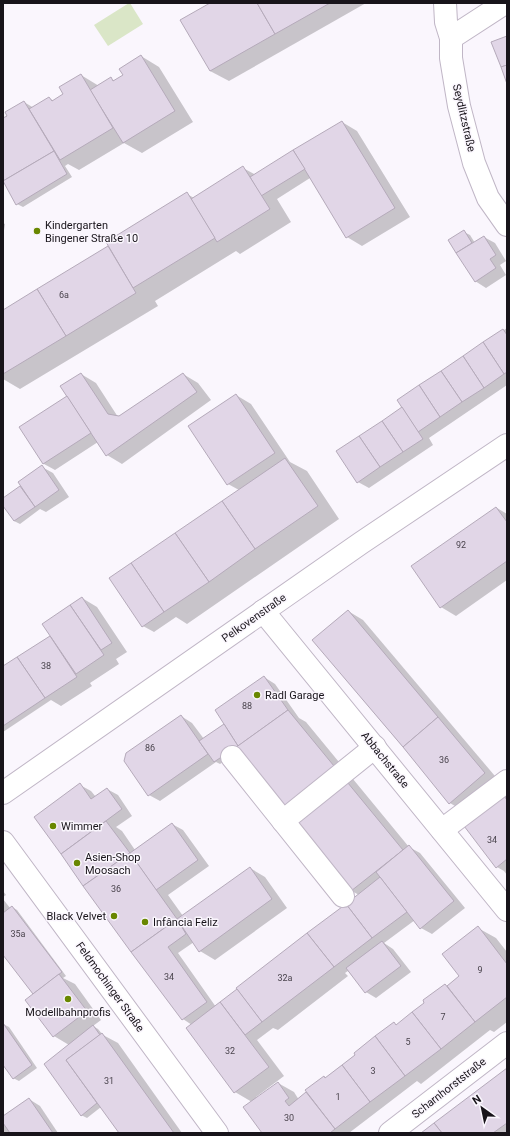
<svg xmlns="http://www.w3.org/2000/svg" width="510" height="1136" viewBox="0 0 510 1136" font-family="Roboto,sans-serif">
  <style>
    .green { fill: #dae6c7 }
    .shadow { fill: #0003 }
    .building { fill: #e1d6e7; stroke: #b5aaba }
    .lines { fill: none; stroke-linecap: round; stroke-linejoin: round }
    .minor-casing { stroke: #c0b6c6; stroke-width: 24 }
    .minor { stroke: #fff; stroke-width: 22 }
    .poi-dot { fill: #698700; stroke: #faf6fd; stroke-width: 1.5 }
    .labels { text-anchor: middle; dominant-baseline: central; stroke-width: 3; stroke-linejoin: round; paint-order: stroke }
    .number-label { font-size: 9px; fill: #4a444d }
    .street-label { font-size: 11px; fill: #18141a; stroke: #faf6fd }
    .poi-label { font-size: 11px; fill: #18141a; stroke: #faf6fd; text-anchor: start }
  </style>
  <rect width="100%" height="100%" fill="#faf6fd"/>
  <path class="green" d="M129,3H130L143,24L108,46L94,25Z"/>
  <g class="shadow">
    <path d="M212,3H366L229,81L210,71Z"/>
    <path d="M141,56L159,67L193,122L142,153L124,143L79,170L68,164L65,166L72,177L23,207L17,204L3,180V119L24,102L34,108L49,98L54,101L65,95L81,75L99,86L111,79L116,81L125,76Z"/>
    <path d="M342,122L357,131L410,217L362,246L347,237L310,178L277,199L291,222L240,254L236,251L155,301L158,306L20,389L3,379V311L109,246L187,194L194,198L243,168L256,175Z"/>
    <path d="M3,223L5,224L3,237Z"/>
    <path d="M464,232L470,235L475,243L484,237L495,243L506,261L500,265L506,275L486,288L475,281L449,241Z"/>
    <path d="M507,328V385L429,438L433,445L369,488L358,482L404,408L398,400Z"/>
    <path d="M81,374L96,383L118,417L183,374L198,383L211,400L122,464L107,455L98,442L55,470L44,464L21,427L68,396Z"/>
    <path d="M236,395L251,404L290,462L307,471L339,519L187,624L176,617L154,632L143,626L239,490L228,484L189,426Z"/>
    <path d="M42,467L53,473L69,497L46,512L40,509L20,524L14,521L3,504V499L22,486Z"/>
    <path d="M497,508L507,514V580L456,616L441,607Z"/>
    <path d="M82,598L97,607L127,652L116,659L119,664L90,683L92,686L61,706L51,700L3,732V668L51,636L43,624Z"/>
    <path d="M348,611L363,620L500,782L465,812L450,803L313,640Z"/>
    <path d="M264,677L275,684L299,718L306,722L409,847L420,853L465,908L432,934L421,928L415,920L384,943L393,949L411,972L376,998L366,992L348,971L345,973L348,976L278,1030L273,1028L257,1040L284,1076L256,1097L257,1098L278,1083L294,1092L299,1100L324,1077L326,1078L394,1024L397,1025L426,1003L445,985L447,986L460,976L478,928L496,938L507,952V1022L494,1032L490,1030L421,1084L417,1081L349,1133H264L252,1102L235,1092L187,1029L192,1025L183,1019L61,853L80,785L91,791L96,797L107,789L118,795L132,816L116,827L122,831L135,850L172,824L183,830L209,866L168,895L183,916L250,868L265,877L287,908L215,960L200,951L194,942L178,953L216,1007L359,895L352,891L239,751L220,764L216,762L160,801L149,795L181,716L192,723L204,739L224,725Z"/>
    <path d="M501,793L507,796V875L504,871L497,867Z"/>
    <path d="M3,891L6,895L3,897Z"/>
    <path d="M3,899L10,908L12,907L17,910L66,976L63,978L75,984L101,1020L93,1026L98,1029L103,1035L118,1043L182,1133H120L101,1107L87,1118L81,1115L45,1064L69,1045L54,1036L34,995L3,953Z"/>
    <path d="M3,1024L9,1027L37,1068L19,1081L13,1078L3,1064Z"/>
    <path d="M507,1069V1133H422Z"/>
    <path d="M29,1099L40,1106L58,1133H3V1116Z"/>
  </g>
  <g class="building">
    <path d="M210,3H257L275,34L210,71L180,20Z"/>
    <path d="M257,3H330L275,34Z"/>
    <path d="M507,36V65L501,67L491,42Z"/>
    <path d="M141,55L175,111L123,143L90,90L111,77L113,81L123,75L119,69Z"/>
    <path d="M507,65V84L501,67Z"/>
    <path d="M81,74L113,128L60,160L29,109L49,97L52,101L63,94L59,87Z"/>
    <path d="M24,101L54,151L3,181V118L7,116L5,112Z"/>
    <path d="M342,121L395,208L346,238L293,150Z"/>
    <path d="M293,150L305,169L261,196L250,177Z"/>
    <path d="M54,151L67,174L16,205L3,181Z"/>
    <path d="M243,166L270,209L217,242L191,199Z"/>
    <path d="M187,192L215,238L133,288L106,242Z"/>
    <path d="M464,230L472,243L456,253L448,240Z"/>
    <path d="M484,236L496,255L490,259L496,268L475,282L456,253Z"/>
    <path d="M108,246L136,293L66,336L37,289Z"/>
    <path d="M37,289L66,336L3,374V310Z"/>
    <path d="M503,329L507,335V372L504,374L483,342Z"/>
    <path d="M483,342L504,374L484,388L463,356Z"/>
    <path d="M463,356L484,388L462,402L441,371Z"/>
    <path d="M441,371L462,402L440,417L419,385Z"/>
    <path d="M81,373L108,414L119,416L183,373L197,392L106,456L60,386Z"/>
    <path d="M419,385L440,417L418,432L397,400Z"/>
    <path d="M236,394L275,453L227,485L188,426Z"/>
    <path d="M67,396L91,433L43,464L19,427Z"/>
    <path d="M402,407L423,439L403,452L382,421Z"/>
    <path d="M382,421L403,452L380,467L359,436Z"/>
    <path d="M359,436L380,467L357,483L336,451Z"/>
    <path d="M285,458L318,506L255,549L222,501Z"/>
    <path d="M42,465L59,490L35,507L18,482Z"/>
    <path d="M20,486L35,507L14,521L3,506V498Z"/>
    <path d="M222,501L255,549L209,582L175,533Z"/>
    <path d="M496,507L507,522V561L440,608L411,566Z"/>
    <path d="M175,533L209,582L164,612L131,563Z"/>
    <path d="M131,563L164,612L142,627L109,578Z"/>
    <path d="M82,597L112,643L101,650L70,605Z"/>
    <path d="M70,605L104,655L76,674L42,624Z"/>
    <path d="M348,610L438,717L403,747L312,640Z"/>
    <path d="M50,636L77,677L45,698L17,657Z"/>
    <path d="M17,657L45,698L3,726V666Z"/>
    <path d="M264,676L288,710L238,746L215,710Z"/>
    <path d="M288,710L403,850L351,891L235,748Z"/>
    <path d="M181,715L208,754L148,796L124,761L126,753Z"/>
    <path d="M438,717L485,773L449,804L403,747Z"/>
    <path d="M224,724L238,746L214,762L199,741Z"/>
    <path d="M80,783L91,799L107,788L122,809L61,854L34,817Z"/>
    <path d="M501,792L507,800V859L496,868L461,822Z"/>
    <path d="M106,821L130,853L83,886L61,854Z"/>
    <path d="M172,823L198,860L156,890L130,853Z"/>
    <path d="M409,845L454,901L420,929L376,872Z"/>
    <path d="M130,853L177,919L131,952L83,886Z"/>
    <path d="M250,867L272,899L199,952L177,919Z"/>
    <path d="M380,877L407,912L372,938L346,904Z"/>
    <path d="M346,904L372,938L334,967L307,933Z"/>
    <path d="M12,906L62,972L33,994L3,955V913Z"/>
    <path d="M177,919L186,934L168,947L207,1002L182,1020L131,952Z"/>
    <path d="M478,926L507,964V997L475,1022L447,986L459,976L442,954Z"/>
    <path d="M307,933L334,967L262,1022L236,988Z"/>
    <path d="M382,941L401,966L365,993L346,968Z"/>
    <path d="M59,974L87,1011L53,1037L25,1000Z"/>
    <path d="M445,984L475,1022L441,1049L412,1012L424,1003L423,1000Z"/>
    <path d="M237,989L262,1022L245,1035L220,1002Z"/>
    <path d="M220,1002L269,1067L234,1093L186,1028Z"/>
    <path d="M412,1012L441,1049L405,1076L375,1036L394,1022L396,1025Z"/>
    <path d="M3,1023L32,1065L13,1079L3,1065Z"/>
    <path d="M93,1025L100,1035L66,1060L97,1103L81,1116L44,1064Z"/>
    <path d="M102,1033L174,1133H119L66,1060Z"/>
    <path d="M375,1036L405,1076L370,1102L342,1065L355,1055L354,1053Z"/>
    <path d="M342,1065L370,1102L335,1129L305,1090L324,1076L325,1078Z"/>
    <path d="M507,1068V1123L493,1133H442L434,1123Z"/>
    <path d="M278,1082L289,1098L285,1101L289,1106L306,1092L335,1129L330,1133H262L243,1107Z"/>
    <path d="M29,1098L53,1133H10L3,1123V1116Z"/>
    <path d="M434,1123L442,1133H421Z"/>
  </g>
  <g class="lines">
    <defs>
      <g id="minor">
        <path d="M445,3L446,22L451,38V58L459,106L474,163L488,198L507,225"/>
        <path d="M451,38L505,3"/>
        <path d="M263,611L507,910"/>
        <path d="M232,757L343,896"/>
        <path d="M3,793L361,543L507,445"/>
        <path d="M283,821L375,747"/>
        <path d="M442,830L507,781"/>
        <path d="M3,842L217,1133"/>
        <path d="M390,1133L507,1043"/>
      </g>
    </defs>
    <use href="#minor" class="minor-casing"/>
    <use href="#minor" class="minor"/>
  </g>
  <g class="poi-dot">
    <circle cx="37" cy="231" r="4"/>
    <circle cx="257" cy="695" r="4"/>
    <circle cx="53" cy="826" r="4"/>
    <circle cx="77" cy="863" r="4"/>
    <circle cx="114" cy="916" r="4"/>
    <circle cx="145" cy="922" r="4"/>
    <circle cx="68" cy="999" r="4"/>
  </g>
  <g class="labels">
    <g class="number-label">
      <text x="64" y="295">6a</text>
      <text x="461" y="545">92</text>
      <text x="46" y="666">38</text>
      <text x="247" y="706">88</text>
      <text x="150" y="748">86</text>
      <text x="444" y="760">36</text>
      <text x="492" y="840">34</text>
      <text x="116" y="889">36</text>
      <text x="18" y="934">35a</text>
      <text x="480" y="970">9</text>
      <text x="169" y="977">34</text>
      <text x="285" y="978">32a</text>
      <text x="443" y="1017">7</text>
      <text x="408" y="1042">5</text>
      <text x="230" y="1051">32</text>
      <text x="373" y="1071">3</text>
      <text x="109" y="1081">31</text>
      <text x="338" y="1097">1</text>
      <text x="289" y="1118">30</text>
    </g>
    <g class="street-label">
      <text transform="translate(464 118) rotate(77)">Seydlitzstraße</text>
      <text transform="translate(254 618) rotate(-35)">Pelkovenstraße</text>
      <text transform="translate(385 760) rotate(51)">Abbachstraße</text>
      <text transform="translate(110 987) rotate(54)">Feldmochinger Straße</text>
      <text transform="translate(449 1088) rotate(-38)">Scharnhorststraße</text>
    </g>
    <g class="poi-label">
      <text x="45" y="225">Kindergarten<tspan x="45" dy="13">Bingener Straße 10</tspan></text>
      <text x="265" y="695">Radl Garage</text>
      <text x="61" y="826">Wimmer</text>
      <text x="85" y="857">Asien-Shop<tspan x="85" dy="13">Moosach</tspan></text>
      <text x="106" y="916" text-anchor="end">Black Velvet</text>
      <text x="153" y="922">Infância Feliz</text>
      <text x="68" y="1012" text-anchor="middle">Modellbahnprofis</text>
    </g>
  </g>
  <rect width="510" height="1136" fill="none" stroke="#18141a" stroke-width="8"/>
  <g transform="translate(482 1108) rotate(327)" stroke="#faf6fd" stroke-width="3" paint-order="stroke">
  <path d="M0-3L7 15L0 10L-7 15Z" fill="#18141a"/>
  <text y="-6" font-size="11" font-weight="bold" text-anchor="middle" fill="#18141a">N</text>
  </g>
</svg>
